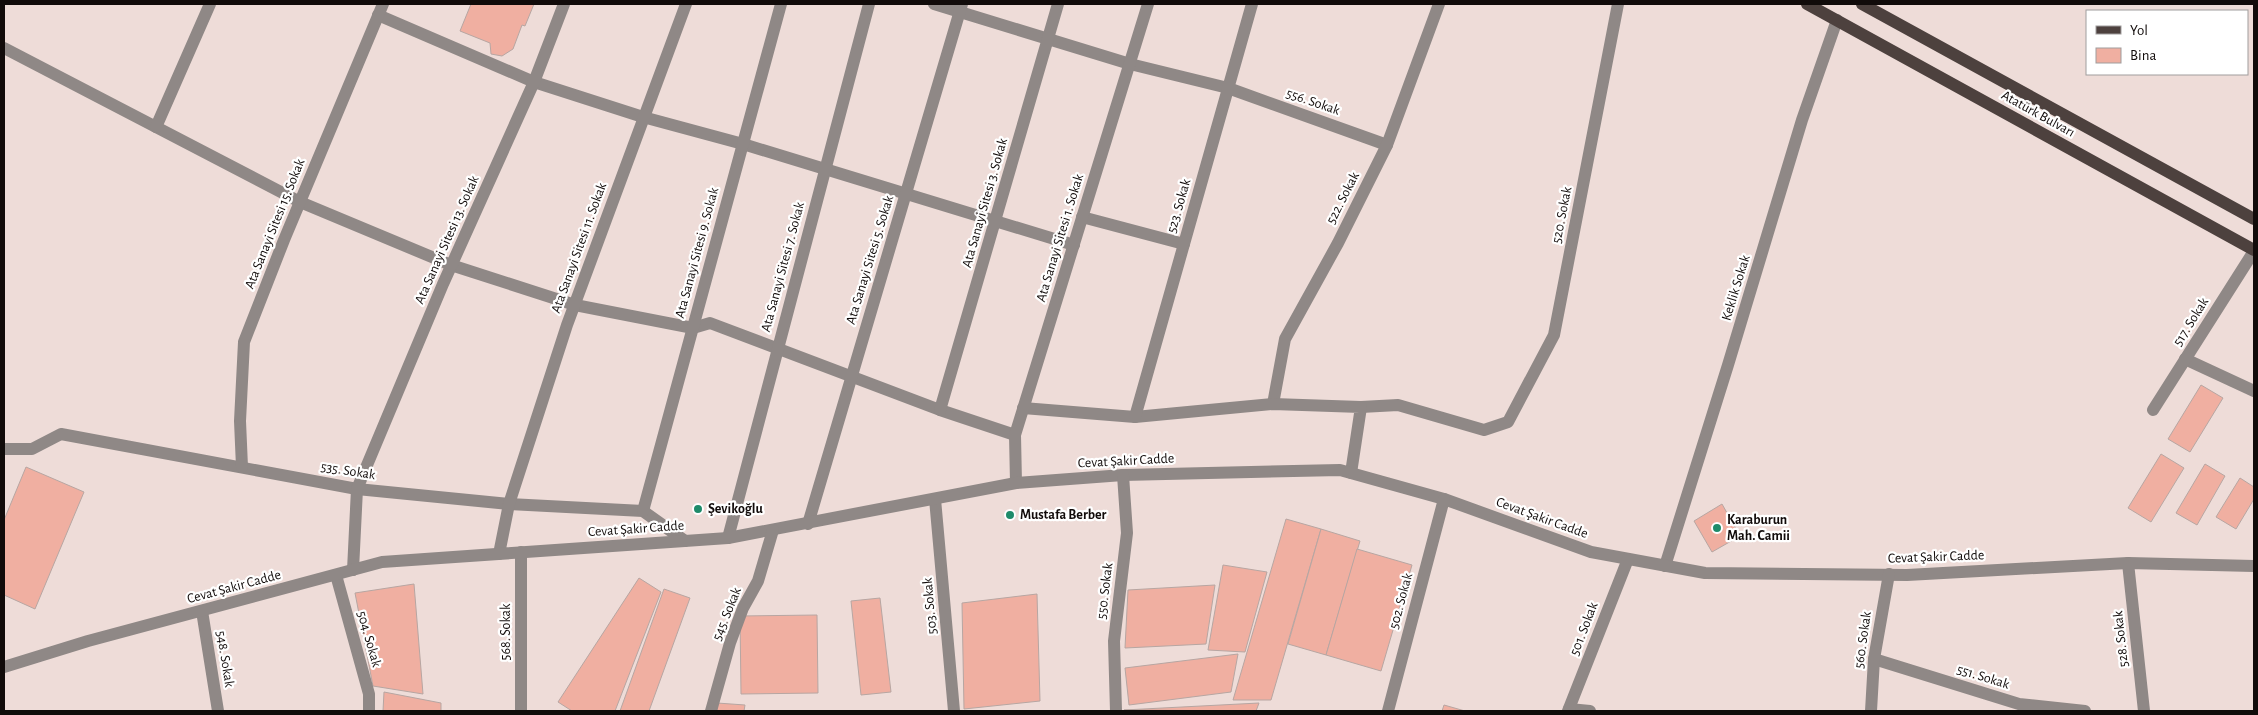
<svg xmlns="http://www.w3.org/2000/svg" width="2258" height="715" viewBox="0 0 2258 715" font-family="'Alegreya Sans',sans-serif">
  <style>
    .building { fill: #f0afa1; stroke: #b7a6a2 }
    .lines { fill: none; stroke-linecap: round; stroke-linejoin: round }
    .minor { stroke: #8f8886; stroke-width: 12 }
    .major { stroke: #4d413e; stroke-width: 12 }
    .poi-dot { fill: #1f8b6a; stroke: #fff; stroke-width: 2 }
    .labels { text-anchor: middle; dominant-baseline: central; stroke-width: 4.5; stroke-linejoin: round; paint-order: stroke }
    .street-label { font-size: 14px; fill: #110b0a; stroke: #fff }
    .poi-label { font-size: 14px; font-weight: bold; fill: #110b0a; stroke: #fff; text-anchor: start }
  </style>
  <rect width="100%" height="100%" fill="#eedcd8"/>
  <g class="building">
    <path d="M471,4H534L525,26L522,25L513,49L502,56L491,54L490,43L460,31Z"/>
    <path d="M2201,385L2223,398L2190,452L2168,439Z"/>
    <path d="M2161,454L2184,468L2151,522L2128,508Z"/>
    <path d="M2205,464L2225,476L2197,525L2176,513Z"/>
    <path d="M26,467L84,492L35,609L4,595V520Z"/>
    <path d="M2240,478L2254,487V499L2236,529L2216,517Z"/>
    <path d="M1722,504L1740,536L1712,552L1694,521Z"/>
    <path d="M1286,519L1321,529L1271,700H1233Z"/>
    <path d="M1321,529L1360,541L1326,655L1288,644Z"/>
    <path d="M1357,549L1412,565L1381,671L1326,655Z"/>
    <path d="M1223,565L1267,572L1245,652L1208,650Z"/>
    <path d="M639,578L661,592L615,711H572L558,702Z"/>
    <path d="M414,584L423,694L373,686L355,593Z"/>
    <path d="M1215,585L1206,644L1125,648L1128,590Z"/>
    <path d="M664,589L690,598L649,711H620Z"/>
    <path d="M1037,594L1040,701L964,709L962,603Z"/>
    <path d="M880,598L891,692L861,695L851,601Z"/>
    <path d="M817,615L818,693L741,694L740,616Z"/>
    <path d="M1238,654L1231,692L1129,705L1125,668Z"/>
    <path d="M384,692L441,703V711H383Z"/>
    <path d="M717,703L745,705L744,711H717Z"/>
    <path d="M1259,703L1256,711L1124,710Z"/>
    <path d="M1444,705L1465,711H1442Z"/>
  </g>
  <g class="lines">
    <g class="minor">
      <path d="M934,4L1130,64L1228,88L1387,145"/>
      <path d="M378,15L534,82L643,117L743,144L1074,245"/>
      <path d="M4,48L300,202L451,265L575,305L693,328L710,323L940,410L1015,435"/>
      <path d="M156,127L210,4"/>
      <path d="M1082,217L1184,244"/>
      <path d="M2185,359L2254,391"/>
      <path d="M1273,404L1285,339L1338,243L1387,145L1439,4"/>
      <path d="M1361,407L1398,405L1484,430L1508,422L1554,335L1618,4"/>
      <path d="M1023,408L1135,417L1273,404L1361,407L1351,473"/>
      <path d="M940,410L1058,4"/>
      <path d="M2153,410L2254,251"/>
      <path d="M1135,417L1252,4"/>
      <path d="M4,449H32L61,434L357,489L509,504L643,511L685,541"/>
      <path d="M242,467L240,421L244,342L284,240L383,4"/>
      <path d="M1016,483L1015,435L1148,4"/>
      <path d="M935,499L954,711"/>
      <path d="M643,511L781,4"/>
      <path d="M808,524L962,4"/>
      <path d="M728,538L869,4"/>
      <path d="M521,552V711"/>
      <path d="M499,554L509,504L567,325L686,4"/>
      <path d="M2128,563L2144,711"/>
      <path d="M1665,566L1728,365L1802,120L1837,20"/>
      <path d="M353,570L357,489L443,284L534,82L564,4"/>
      <path d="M336,575L369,694V711"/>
      <path d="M202,611L218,711"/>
      <path d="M1874,659L2019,704L2085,711"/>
      <path d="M4,667L88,641L382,562L728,538L1016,483L1123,475L1340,470L1444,499L1591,552L1705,573L1907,575L2128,563L2254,566"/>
      <path d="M1569,709L1590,711"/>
      <path d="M711,711L730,643L743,608L758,581L773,530"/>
      <path d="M1116,711L1114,641L1127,533L1123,475"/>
      <path d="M1388,711L1444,499"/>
      <path d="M1568,711L1628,559"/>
      <path d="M1871,711L1874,659L1889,574"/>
    </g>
    <g class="major">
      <path d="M1807,4L2254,250"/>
      <path d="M1862,4L2254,219"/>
    </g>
  </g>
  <g class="poi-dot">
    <circle cx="698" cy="509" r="5"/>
    <circle cx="1010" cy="515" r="5"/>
    <circle cx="1717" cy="528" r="5"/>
  </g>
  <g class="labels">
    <g class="street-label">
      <text transform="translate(1313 102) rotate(19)">556. Sokak</text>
      <text transform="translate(2038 114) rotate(29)">Atatürk Bulvarı</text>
      <text transform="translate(1343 198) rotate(-63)">522. Sokak</text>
      <text transform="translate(985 203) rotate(-74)">Ata Sanayi Sitesi 3. Sokak</text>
      <text transform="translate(1179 206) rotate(-74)">523. Sokak</text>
      <text transform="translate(1562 215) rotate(-79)">520. Sokak</text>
      <text transform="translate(275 224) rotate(-68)">Ata Sanayi Sitesi 15. Sokak</text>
      <text transform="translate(1060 238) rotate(-73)">Ata Sanayi Sitesi 1. Sokak</text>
      <text transform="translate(447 240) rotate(-66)">Ata Sanayi Sitesi 13. Sokak</text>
      <text transform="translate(579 248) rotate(-70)">Ata Sanayi Sitesi 11. Sokak</text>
      <text transform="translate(697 253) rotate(-75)">Ata Sanayi Sitesi 9. Sokak</text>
      <text transform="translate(870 260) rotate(-73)">Ata Sanayi Sitesi 5. Sokak</text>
      <text transform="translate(783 267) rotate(-75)">Ata Sanayi Sitesi 7. Sokak</text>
      <text transform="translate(1736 288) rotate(-73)">Keklik Sokak</text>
      <text transform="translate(2191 322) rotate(-58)">517. Sokak</text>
      <text transform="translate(1126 461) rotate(-3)">Cevat Şakir Cadde</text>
      <text transform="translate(348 471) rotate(9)">535. Sokak</text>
      <text transform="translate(1542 518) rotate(20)">Cevat Şakir Cadde</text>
      <text transform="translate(636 529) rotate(-4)">Cevat Şakir Cadde</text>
      <text transform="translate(1936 557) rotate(-2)">Cevat Şakir Cadde</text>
      <text transform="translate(234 587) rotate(-15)">Cevat Şakir Cadde</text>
      <text transform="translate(1105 591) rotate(-83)">550. Sokak</text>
      <text transform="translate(1401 601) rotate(-75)">502. Sokak</text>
      <text transform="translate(930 606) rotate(-95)">503. Sokak</text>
      <text transform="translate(727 614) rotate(-68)">545. Sokak</text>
      <text transform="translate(1584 629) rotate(-69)">501. Sokak</text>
      <text transform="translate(506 632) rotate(-90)">568. Sokak</text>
      <text transform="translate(369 639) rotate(74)">504. Sokak</text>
      <text transform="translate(2121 639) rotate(-96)">528. Sokak</text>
      <text transform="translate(1863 640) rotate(-82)">560. Sokak</text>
      <text transform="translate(225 659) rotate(81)">548. Sokak</text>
      <text transform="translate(1983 677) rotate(17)">551. Sokak</text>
    </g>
    <g class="poi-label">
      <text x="708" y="509">Şevikoğlu</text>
      <text x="1020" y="515">Mustafa Berber</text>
      <text x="1727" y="520">Karaburun<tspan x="1727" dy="16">Mah. Camii</tspan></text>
    </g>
  </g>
  <rect width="2258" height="715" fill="none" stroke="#110b0a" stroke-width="10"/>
  <rect x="2086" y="10" width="162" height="65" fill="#ffffff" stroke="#a09d9d"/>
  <rect x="2096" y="26" width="25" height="8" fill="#4d413e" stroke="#a09d9d"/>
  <text x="2130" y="35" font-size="15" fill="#110b0a">Yol</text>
  <rect x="2096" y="48" width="25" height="15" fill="#f0afa1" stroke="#a09d9d"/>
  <text x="2130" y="60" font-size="15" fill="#110b0a">Bina</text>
</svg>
